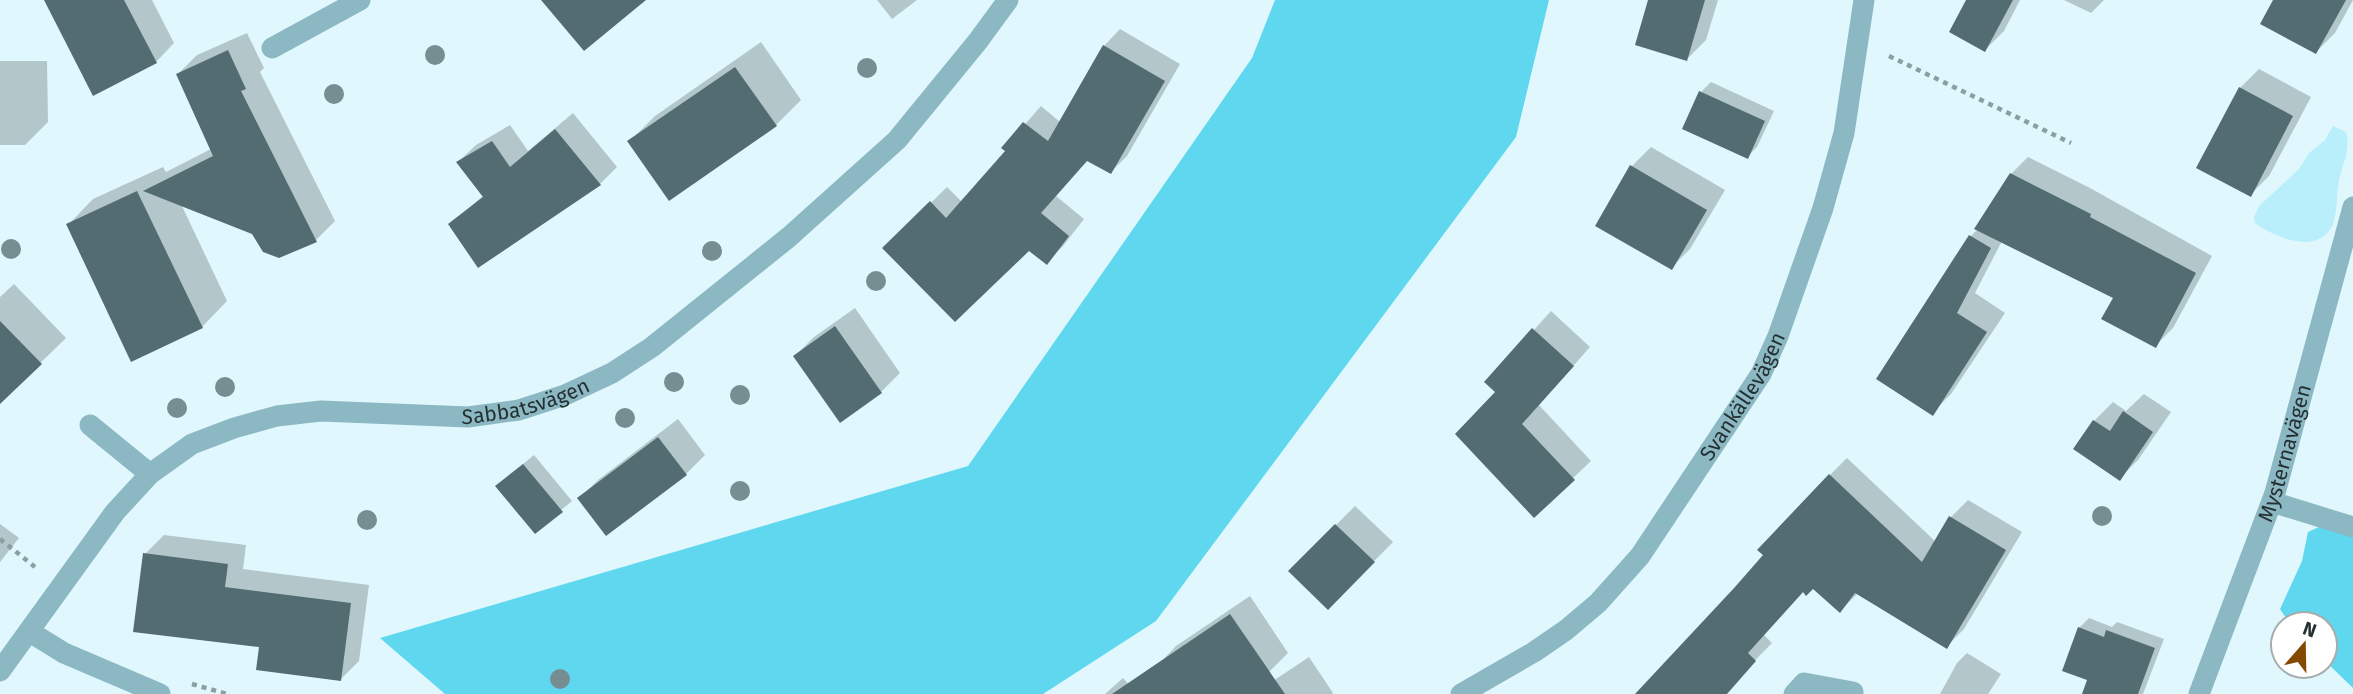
<svg xmlns="http://www.w3.org/2000/svg" width="2353" height="694" viewBox="0 0 2353 694" font-family="'Fira Sans',sans-serif">
  <style>
    .green { fill: #b9effb }
    .forest { fill: #5fd8ef }
    .shadow { fill: #0003 }
    .building { fill: #526c71 }
    .lines { fill: none; stroke-linecap: round; stroke-linejoin: round }
    .path { stroke: #8b9ea2; stroke-width: 4.5; stroke-dasharray: 5 5; stroke-linecap: butt }
    .service { stroke: #8bb8c2; stroke-width: 21 }
    .minor { stroke: #8bb8c2; stroke-width: 21 }
    .tree { fill: #768d91 }
    .labels { text-anchor: middle; dominant-baseline: central; stroke-width: 7; stroke-linejoin: round; paint-order: stroke }
    .street-label { font-size: 21px; fill: #253033; stroke: #fff }
  </style>
  <rect width="100%" height="100%" fill="#e0f8fd"/>
  <path class="green" d="M2333,126L2346,132C2351,149 2343,163 2339,180C2336,194 2338,211 2333,224C2319,257 2274,237 2255,223L2254,217L2259,206L2299,169L2309,153L2325,140Z"/>
  <g class="forest">
    <path d="M1275,0H1549L1516,137L1156,621L1043,694H445L380,638L968,466L1252,58Z"/>
    <path d="M2321,526L2353,529V688L2325,661V624H2290L2280,609L2302,561L2308,532Z"/>
  </g>
  <g class="shadow">
    <path d="M46,0H152L174,43L156,62Z"/>
    <path d="M877,0H917L892,19Z"/>
    <path d="M1650,0H1718L1706,40L1687,59Z"/>
    <path d="M1968,0H2020L2004,31L1985,50Z"/>
    <path d="M2064,0H2104L2091,13Z"/>
    <path d="M2275,0H2353L2335,33L2316,52Z"/>
    <path d="M1120,29L1180,64L1127,156L1111,172L1088,159L1056,196L1084,219L1063,246L1047,262L1029,248H885L947,187L962,202L1007,151L1004,148L1041,106L1060,122L1104,46Z"/>
    <path d="M247,33L264,68L260,72L335,221L316,240L279,256L254,232L181,204L227,301L202,327L68,225L93,199L163,167L166,172L211,149L178,74L197,55Z"/>
    <path d="M761,42L801,100L776,125L629,142L655,116Z"/>
    <path d="M0,61H47L48,122L25,145H0Z"/>
    <path d="M2259,69L2311,97L2269,176L2250,195L2240,88Z"/>
    <path d="M1711,82L1774,111L1757,147L1747,157L1701,92Z"/>
    <path d="M573,113L617,167L600,184L450,224L484,195L458,162L476,145L510,125L528,151Z"/>
    <path d="M1651,147L1725,190L1690,249L1671,268L1597,225L1632,166Z"/>
    <path d="M2028,157L2090,188L2212,256L2173,328L2155,346L2115,297L2002,241L1975,293L2005,313L1951,394L1932,413L1971,236L1978,229L2011,174Z"/>
    <path d="M14,284L66,338L0,402V297Z"/>
    <path d="M855,308L900,373L881,392L795,356L814,337Z"/>
    <path d="M1551,311L1590,347L1539,405L1591,461L1534,515L1498,392L1487,382Z"/>
    <path d="M2144,394L2171,412L2138,460L2119,479L2094,421L2113,402L2126,411Z"/>
    <path d="M678,419L705,455L686,474L606,534L580,498L598,480Z"/>
    <path d="M534,455L572,501L535,532L507,477Z"/>
    <path d="M1847,458L1936,542L1951,517L1968,500L2022,532L1964,629L1947,646L1858,593L1840,611L1813,586L1804,591L1764,635L1772,643L1722,694H1638L1736,589L1830,475Z"/>
    <path d="M1355,506L1393,542L1328,608L1290,571Z"/>
    <path d="M0,524L19,538L0,562Z"/>
    <path d="M164,535L246,545L243,569L369,585L359,661L340,680L261,646L145,554Z"/>
    <path d="M1250,596L1288,653L1269,672L1237,694H1177L1158,665L1176,646Z"/>
    <path d="M2089,618L2112,627L2117,622L2164,639L2143,694H2084L2089,679L2079,628Z"/>
    <path d="M1967,653L2001,674L1988,694H1940L1957,663Z"/>
    <path d="M1309,657L1333,693L1332,694H1262L1270,683Z"/>
    <path d="M1123,678L1137,694H1105Z"/>
  </g>
  <g class="building">
    <path d="M44,0H124L157,63L93,96Z"/>
    <path d="M541,0H646L584,51Z"/>
    <path d="M1648,0H1705L1687,61L1635,45Z"/>
    <path d="M1966,0H2013L1985,52L1949,32Z"/>
    <path d="M2273,0H2346L2316,54L2260,24Z"/>
    <path d="M1103,45L1165,81L1111,174L1087,161L1041,213L1069,236L1047,265L1029,251L955,322L882,248L930,201L946,218L1005,151L1001,148L1023,122L1048,141Z"/>
    <path d="M228,50L246,89L241,91L317,242L279,258L263,252L252,234L143,191L213,156L176,74Z"/>
    <path d="M735,67L777,126L669,201L627,141Z"/>
    <path d="M2239,87L2293,116L2251,197L2196,168Z"/>
    <path d="M1699,91L1765,121L1748,159L1682,129Z"/>
    <path d="M555,129L601,185L478,268L448,224L483,197L456,162L492,141L510,167Z"/>
    <path d="M1630,165L1707,210L1672,270L1595,226Z"/>
    <path d="M2010,173L2091,214L2090,217L2196,273L2156,348L2101,319L2113,298L1974,229Z"/>
    <path d="M137,191L203,328L131,362L66,224Z"/>
    <path d="M1969,235L1991,248L1957,313L1987,332L1933,416L1876,379Z"/>
    <path d="M0,321L42,364L0,404Z"/>
    <path d="M835,326L882,393L840,423L793,356Z"/>
    <path d="M1532,328L1574,366L1522,424L1575,480L1534,518L1455,434L1495,392L1484,382Z"/>
    <path d="M2123,411L2153,432L2120,481L2073,449L2093,420L2110,431Z"/>
    <path d="M658,437L687,475L606,536L577,498Z"/>
    <path d="M523,464L563,512L535,534L495,486Z"/>
    <path d="M1829,474L1922,562L1949,516L2006,550L1947,649L1855,593L1840,613L1813,589L1806,596L1803,592L1748,653L1756,661L1727,694H1635L1735,587L1763,555L1757,550Z"/>
    <path d="M1335,524L1375,562L1328,610L1288,571Z"/>
    <path d="M143,553L228,564L225,587L351,603L341,681L256,670L259,647L133,632Z"/>
    <path d="M1230,614L1285,694H1112Z"/>
    <path d="M2078,627L2104,637L2106,630L2155,648L2138,694H2082L2087,680L2062,671Z"/>
  </g>
  <g class="lines">
    <g class="path">
      <path d="M1889,56L2071,143"/>
      <path d="M0,539L35,567"/>
      <path d="M192,684L227,694"/>
    </g>
    <g class="service">
      <path d="M90,425L150,474"/>
      <path d="M2272,502L2353,527"/>
    </g>
    <g class="minor">
      <path d="M272,48L360,0"/>
      <path d="M30,632L64,653L160,694"/>
      <path id="s1" d="M0,671L115,512L150,474L192,444L234,428L277,416L321,411L468,417L519,410L565,395L612,373L652,347L789,237L897,140L978,41L1008,0"/>
      <path id="s2" d="M1461,694L1534,652L1566,630L1598,603L1640,556L1761,374L1778,336L1823,208L1844,133L1864,0"/>
      <path d="M1794,694L1804,683L1853,692"/>
      <path id="s3" d="M2199,694L2275,493L2353,207"/>
    </g>
  </g>
  <g class="tree">
    <circle cx="435" cy="55" r="10"/>
    <circle cx="867" cy="68" r="10"/>
    <circle cx="334" cy="94" r="10"/>
    <circle cx="11" cy="249" r="10"/>
    <circle cx="712" cy="251" r="10"/>
    <circle cx="876" cy="281" r="10"/>
    <circle cx="674" cy="382" r="10"/>
    <circle cx="225" cy="387" r="10"/>
    <circle cx="740" cy="395" r="10"/>
    <circle cx="177" cy="408" r="10"/>
    <circle cx="625" cy="418" r="10"/>
    <circle cx="740" cy="491" r="10"/>
    <circle cx="2102" cy="516" r="10"/>
    <circle cx="367" cy="520" r="10"/>
    <circle cx="560" cy="679" r="10"/>
  </g>
  <g class="labels">
    <g class="street-label">
      <text stroke="none"><textPath href="#s2" startOffset="418">Svankällevägen</textPath></text>
      <text stroke="none"><textPath href="#s1" startOffset="640">Sabbatsvägen</textPath></text>
      <text stroke="none"><textPath href="#s3" startOffset="256">Mysternavägen</textPath></text>
    </g>
  </g>
  <g transform="translate(2304 645) rotate(20)"><circle r="33" fill="#ffffff" stroke="#a8acad" stroke-width="2"/>
  <path d="M0-5L12 26L0 18L-12 26Z" fill="#834900"/>
  <text y="-10" font-size="19" font-weight="bold" text-anchor="middle" fill="#253033">N</text>
  </g>
</svg>
